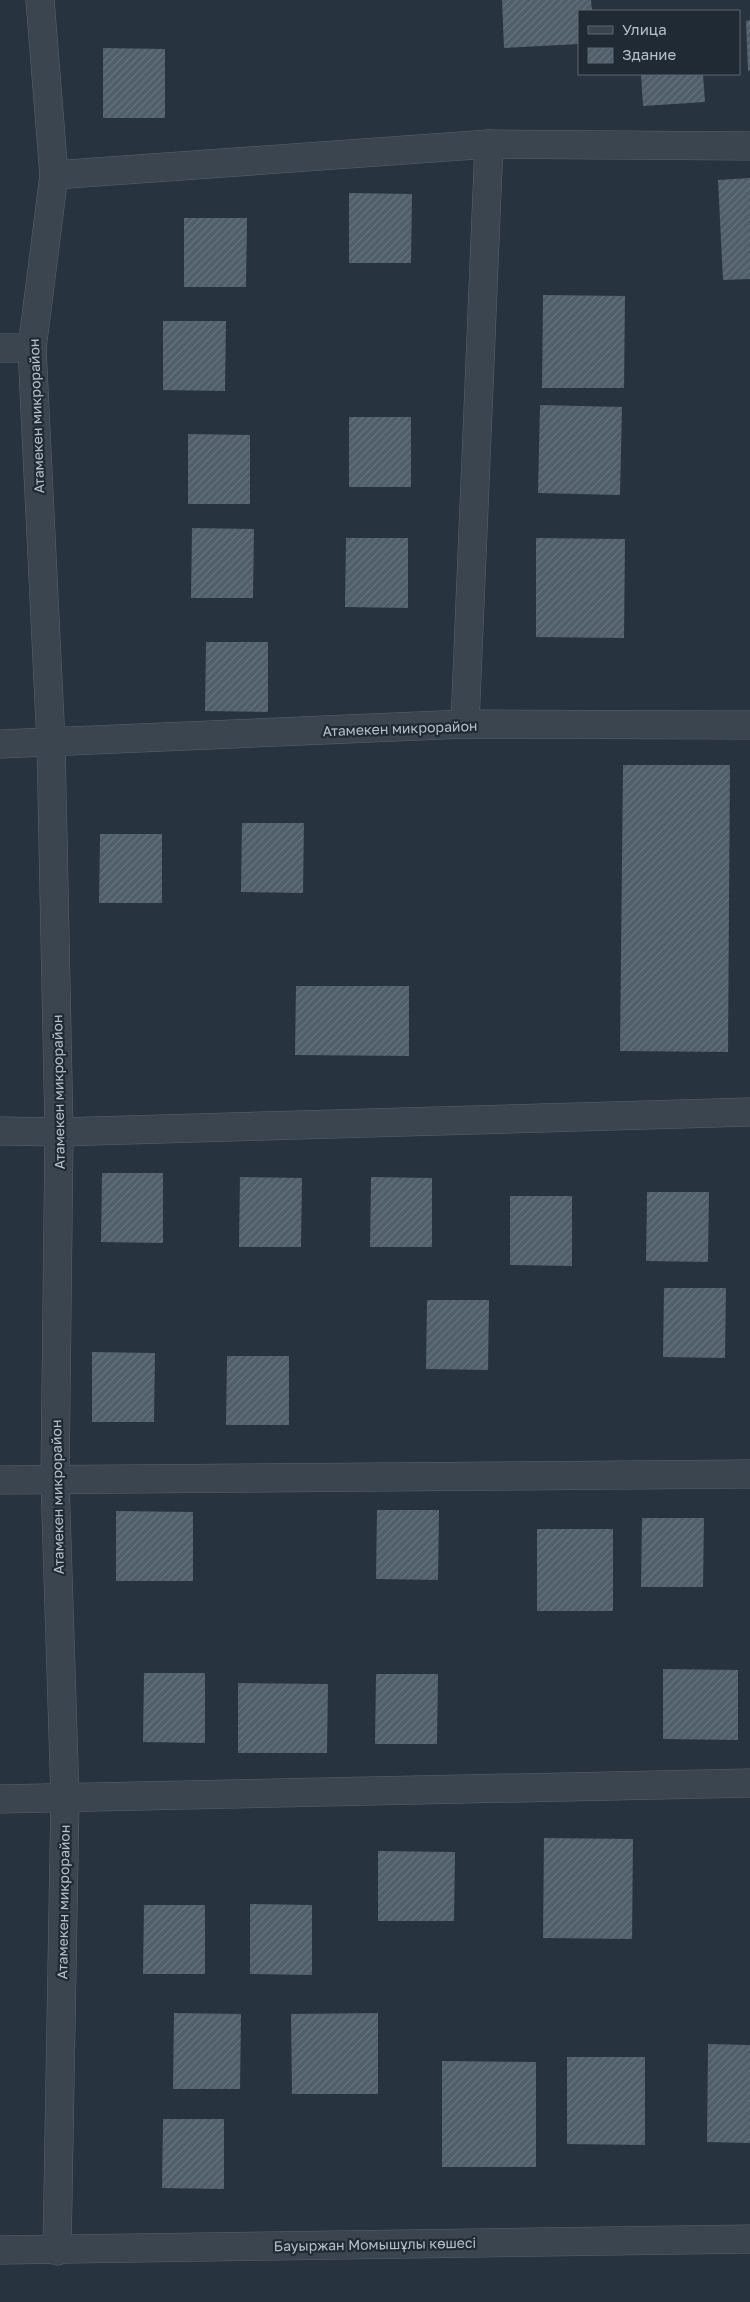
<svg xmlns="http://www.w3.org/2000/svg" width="750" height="2302" viewBox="0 0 750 2302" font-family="'Golos Text',sans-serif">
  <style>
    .building { fill: url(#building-hatch) }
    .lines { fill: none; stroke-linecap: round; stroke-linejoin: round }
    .minor-casing { stroke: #58636d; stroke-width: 29 }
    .minor { stroke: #3b454f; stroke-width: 28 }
    .labels { text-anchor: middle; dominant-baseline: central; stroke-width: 4.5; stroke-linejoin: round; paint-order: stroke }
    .street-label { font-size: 14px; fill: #b7c0ca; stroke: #1f2a34 }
  </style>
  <defs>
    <pattern id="building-hatch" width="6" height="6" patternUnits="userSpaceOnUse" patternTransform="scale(1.25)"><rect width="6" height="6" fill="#505e6a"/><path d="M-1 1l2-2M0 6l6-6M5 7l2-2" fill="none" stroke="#67737e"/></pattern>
  </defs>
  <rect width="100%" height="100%" fill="#27333f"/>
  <g class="building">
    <path d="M502,0H591L592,11H579V44L504,48Z"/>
    <path d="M750,20V70L748,71L746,21Z"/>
    <path d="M103,48L165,49V118H103Z"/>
    <path d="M641,74H703L705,102L643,106Z"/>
    <path d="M750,178V279L723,280L718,180Z"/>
    <path d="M349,193L412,194L411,263H349Z"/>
    <path d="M184,218H247L246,287H184Z"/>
    <path d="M543,295L625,296L624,388H542Z"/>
    <path d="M163,321H226L225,391L163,390Z"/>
    <path d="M540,405L622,407L620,495L538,493Z"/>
    <rect x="349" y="417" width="62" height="70"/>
    <path d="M188,434L250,435V504H188Z"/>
    <path d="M192,528L254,529L253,598H191Z"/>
    <path d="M346,538H408V608L345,607Z"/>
    <path d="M536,538L625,539L624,638L536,637Z"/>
    <path d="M206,642H268V712L205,711Z"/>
    <path d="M623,765H730L728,1052L620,1051Z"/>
    <path d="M242,823H304L303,893L241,892Z"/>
    <path d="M100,834H162V903H99Z"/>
    <path d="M296,986H409V1056L295,1055Z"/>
    <path d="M102,1173H163V1243L101,1242Z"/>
    <path d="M240,1177L302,1178L301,1247H239Z"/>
    <path d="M371,1177L432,1178V1247H370Z"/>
    <path d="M647,1192H709L708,1262L646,1261Z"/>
    <path d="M510,1196H572V1266L510,1265Z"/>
    <path d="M664,1288H726L725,1358L663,1357Z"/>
    <path d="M427,1300H489L488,1370L426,1369Z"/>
    <path d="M92,1352L155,1353L154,1422H92Z"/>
    <path d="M227,1356H289V1425H226Z"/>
    <path d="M377,1510H439L438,1580L376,1579Z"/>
    <path d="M116,1511L193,1512V1581H116Z"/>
    <path d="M642,1518H704L703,1587H641Z"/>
    <rect x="537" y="1529" width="76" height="82"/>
    <path d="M663,1669L738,1670V1740L663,1739Z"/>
    <path d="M144,1673H205V1743L143,1742Z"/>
    <path d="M376,1674H438L437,1744H375Z"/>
    <path d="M238,1683L328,1684L327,1753H238Z"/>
    <path d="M544,1838L633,1839L632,1939L543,1938Z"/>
    <path d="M378,1851L455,1852L454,1921H378Z"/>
    <path d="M250,1904L312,1905V1975L250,1974Z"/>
    <path d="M144,1905H205V1974H143Z"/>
    <path d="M174,2013L241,2014L240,2089H173Z"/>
    <path d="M378,2013V2094H292L291,2014Z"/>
    <path d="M708,2044L750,2045V2143L707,2142Z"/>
    <path d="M567,2057H645V2145L567,2144Z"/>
    <path d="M442,2061L536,2062V2167H442Z"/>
    <path d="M163,2119H224V2189L162,2188Z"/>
  </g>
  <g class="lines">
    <defs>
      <g id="minor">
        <path d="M40,0L54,175L32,348L51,743L59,1132L55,1480L65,1798L57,2251"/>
        <path d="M54,175L489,144L750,146"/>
        <path d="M0,348H32"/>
        <path d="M465,724L489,144"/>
        <path d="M0,744L465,724L750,725"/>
        <path d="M0,1131L59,1132L750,1112"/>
        <path d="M0,1480L750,1474"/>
        <path d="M0,1799L750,1783"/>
        <path d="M0,2250L750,2239"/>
      </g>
    </defs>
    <use href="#minor" class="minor-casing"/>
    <use href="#minor" class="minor"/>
  </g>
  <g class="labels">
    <g class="street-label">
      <text transform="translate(36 416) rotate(-92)">Атамекен микрорайон</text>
      <text transform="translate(400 728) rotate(-2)">Атамекен микрорайон</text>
      <text transform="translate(58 1092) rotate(-91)">Атамекен микрорайон</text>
      <text transform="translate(57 1497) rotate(-91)">Атамекен микрорайон</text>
      <text transform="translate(63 1902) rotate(-89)">Атамекен микрорайон</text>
      <text transform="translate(375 2244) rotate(-1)">Бауыржан Момышұлы көшесі</text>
    </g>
  </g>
  <rect x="578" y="10" width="162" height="65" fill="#1f2a34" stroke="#5c6670"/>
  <rect x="588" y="26" width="25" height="8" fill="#3b454f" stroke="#5c6670"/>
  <text x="622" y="35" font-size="15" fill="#b7c0ca">Улица</text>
  <rect x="588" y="48" width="25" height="15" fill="url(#building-hatch)" stroke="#5c6670"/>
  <text x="622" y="60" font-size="15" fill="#b7c0ca">Здание</text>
</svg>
